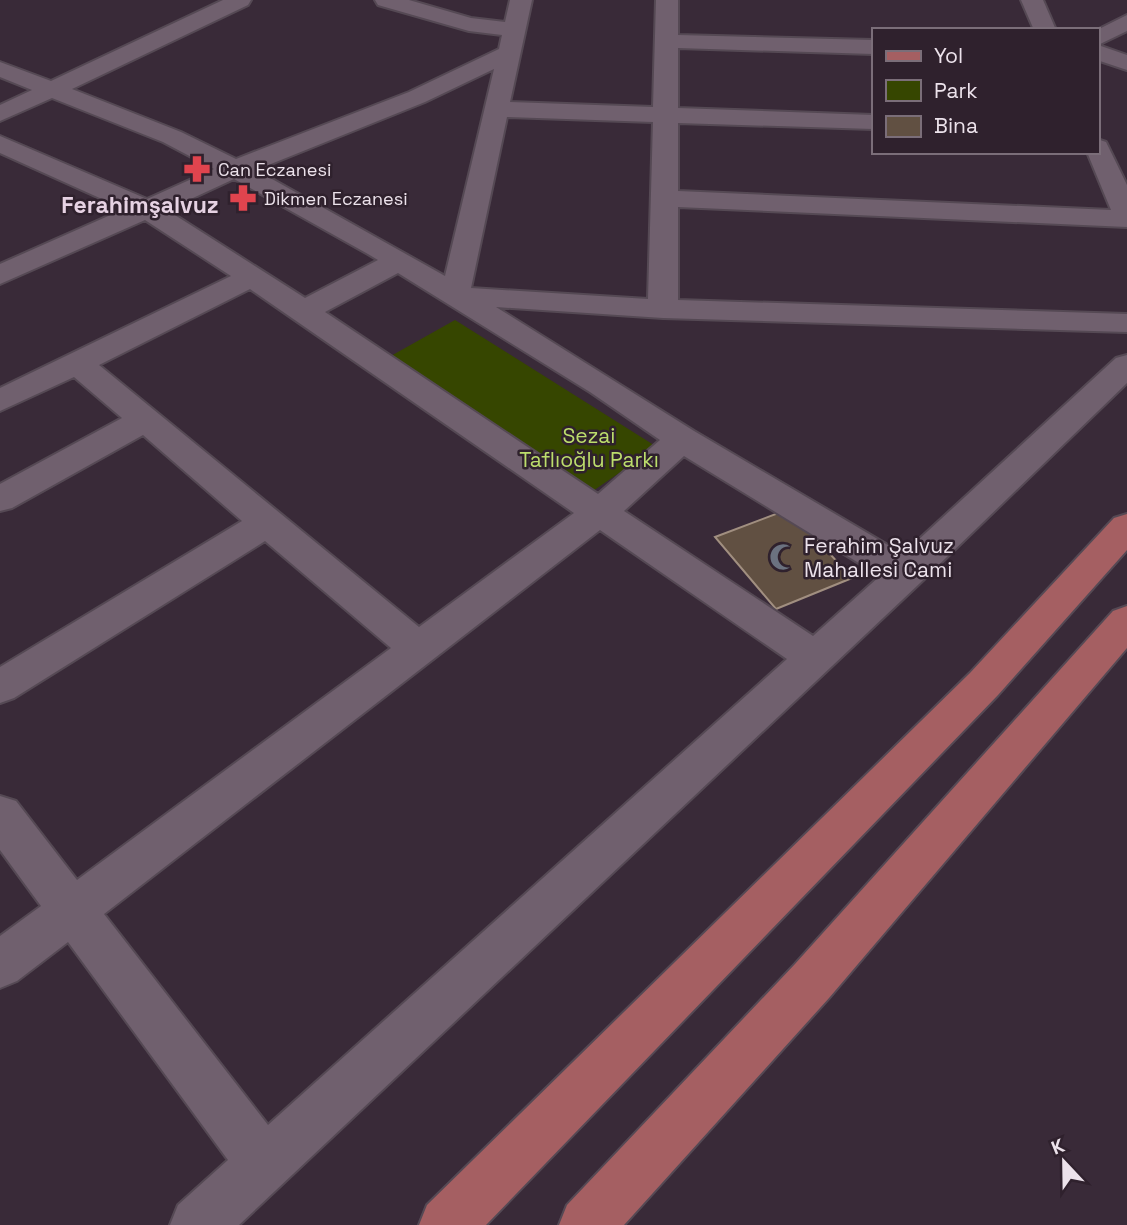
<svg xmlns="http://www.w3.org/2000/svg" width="1127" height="1225" viewBox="0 0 1127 1225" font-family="'Space Grotesk',sans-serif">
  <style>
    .green { fill: #364600 }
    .building { fill: #615042; stroke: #a18f80; stroke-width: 2 }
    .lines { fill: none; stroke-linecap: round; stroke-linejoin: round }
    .minor-casing { stroke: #554954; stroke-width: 4 }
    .major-casing { stroke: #554954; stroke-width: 4 }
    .minor { fill: #70606e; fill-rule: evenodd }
    .major { fill: #a55f62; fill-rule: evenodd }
    .labels { text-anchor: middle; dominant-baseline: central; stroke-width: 5; stroke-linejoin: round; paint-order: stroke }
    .far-poi-label { font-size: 18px; fill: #ece2eb; stroke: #2f212d; text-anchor: start }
    .park-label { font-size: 21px; fill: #bcdd6c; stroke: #2f212d }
    .poi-label { font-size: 21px; fill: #ece2eb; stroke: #2f212d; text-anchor: start }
    .far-district-label { font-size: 23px; font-weight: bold; fill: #e6d2e3; stroke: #2f212d }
  </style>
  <rect width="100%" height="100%" fill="#392a38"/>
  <path class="green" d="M455,320L657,447L590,493L389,357Z"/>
  <path class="building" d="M789,509L852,578L776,609L715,537Z"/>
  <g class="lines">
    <defs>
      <g id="minor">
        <path d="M223,0H251L248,5L72,89L181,132L236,159L409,92L499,49L502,35L469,31L378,5L375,0H409L471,18L505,22L510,0H532L510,102L653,107L656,0H678V35L873,40V54L678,48V108L873,115V129L678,123V191L1111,210L1087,152H1097V139L1106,142L1127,185V227L678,207V300L1127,314V332L663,318L496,307L694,431L903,554L1116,358L1127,355V383L919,584L239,1225H170L178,1205L228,1160L68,942L17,981L0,988V936L41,906L0,850V796L16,801L77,880L391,648L265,541L14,698L0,703V667L242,521L143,435L12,508L0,511V484L122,418L74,377L0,411V388L231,276L145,220L0,284V264L124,209L0,153V136L147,199L214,169L163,142L52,98L0,121V105L32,90L0,77V62L51,81ZM494,69L445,276L256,170L425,102ZM507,117L653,122L648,299L471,288ZM234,179L368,254L378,260L305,298L167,210ZM398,273L590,392L660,440L598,494L325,312ZM250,289L574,513L419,627L99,365ZM684,456L880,576L813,636L624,511ZM600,530L787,659L268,1125L104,914Z"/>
        <path d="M1021,0H1043L1056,30H1034Z"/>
        <path d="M1127,15V31L1098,45L1127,55V70L1097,60V30Z"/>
      </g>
      <g id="major">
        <path d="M1127,514V550L998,695L486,1225H419L427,1205L970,673L1114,518Z"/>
        <path d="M1127,606V648L829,998L624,1225H559L567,1205L795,964L1113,611Z"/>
      </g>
    </defs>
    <use href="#minor" class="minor-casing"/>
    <use href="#major" class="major-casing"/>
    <use href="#minor" class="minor"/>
    <use href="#major" class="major"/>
  </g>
  <defs>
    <symbol id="pharmacy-bare" viewBox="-9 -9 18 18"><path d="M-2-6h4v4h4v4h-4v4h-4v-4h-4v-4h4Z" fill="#e0444e" stroke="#2f212d" stroke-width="2.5" paint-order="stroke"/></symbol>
    <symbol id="mosque-bare" viewBox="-9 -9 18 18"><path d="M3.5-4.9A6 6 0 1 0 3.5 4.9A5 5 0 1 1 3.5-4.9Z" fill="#6b7280" stroke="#2f212d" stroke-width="2.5" paint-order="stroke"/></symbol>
  </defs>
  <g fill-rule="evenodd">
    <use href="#pharmacy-bare" x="178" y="150" width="38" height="38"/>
    <use href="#pharmacy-bare" x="224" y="179" width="38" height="38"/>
    <use href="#mosque-bare" x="764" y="538" width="38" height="38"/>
  </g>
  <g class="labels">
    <g class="far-poi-label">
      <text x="218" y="169">Can Eczanesi</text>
      <text x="264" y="198">Dikmen Eczanesi</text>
    </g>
    <g class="park-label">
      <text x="589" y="435">Sezai<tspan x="589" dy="24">Taflıoğlu Parkı</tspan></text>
    </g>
    <g class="poi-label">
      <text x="804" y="545">Ferahim Şalvuz<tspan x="804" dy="24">Mahallesi Cami</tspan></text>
    </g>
    <g class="far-district-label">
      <text x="140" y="205">Ferahimşalvuz</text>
    </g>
  </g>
  <rect x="872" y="28" width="228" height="126" fill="#2f212d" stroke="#7b6e79" stroke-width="2"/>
  <rect x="886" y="51" width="35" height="10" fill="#a55f62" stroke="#7b6e79" stroke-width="2"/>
  <text x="934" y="63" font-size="21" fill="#ece2eb">Yol</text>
  <rect x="886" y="80" width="35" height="21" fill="#364600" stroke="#7b6e79" stroke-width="2"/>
  <text x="934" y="98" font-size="21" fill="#ece2eb">Park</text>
  <rect x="886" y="116" width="35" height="21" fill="#615042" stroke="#7b6e79" stroke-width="2"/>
  <text x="934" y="133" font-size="21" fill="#ece2eb">Bina</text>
  <g transform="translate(1064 1162) rotate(338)" stroke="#2f212d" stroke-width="5" paint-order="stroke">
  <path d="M0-5L12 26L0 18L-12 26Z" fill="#ece2eb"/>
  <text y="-10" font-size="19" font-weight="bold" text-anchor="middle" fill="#ece2eb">K</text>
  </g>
</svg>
